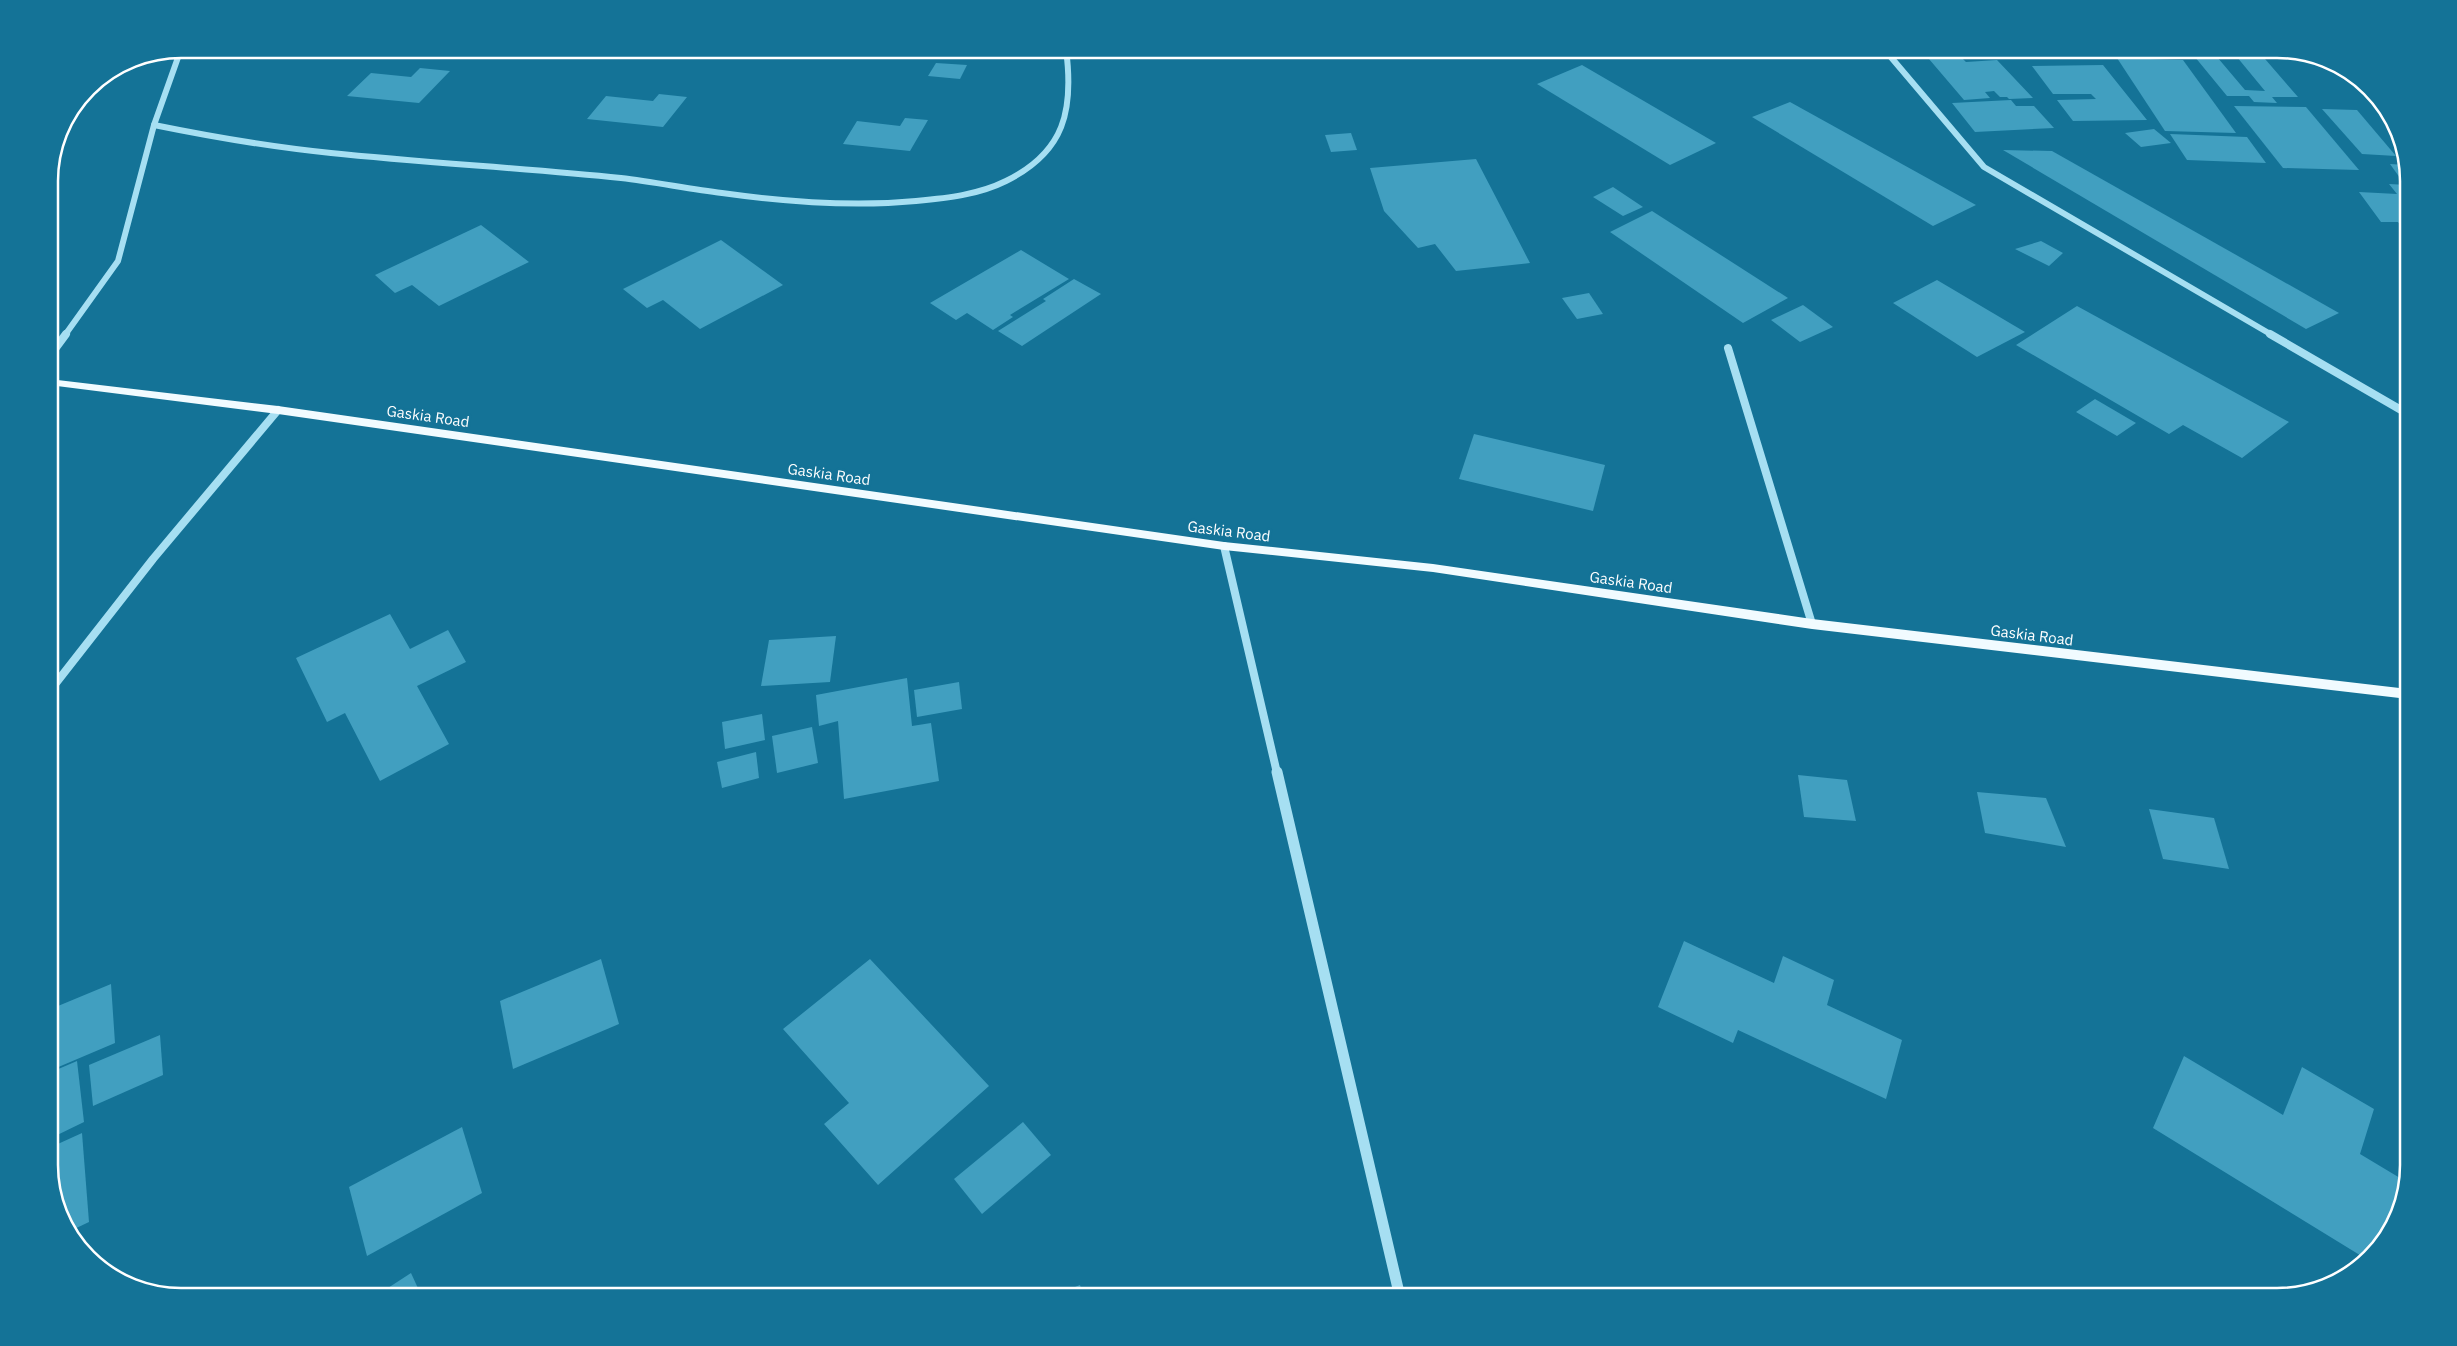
<svg xmlns="http://www.w3.org/2000/svg" width="2457" height="1346" viewBox="0 0 2457 1346" font-family="'IBM Plex Sans',sans-serif">
  <style>
    .building { fill: #419fc0 }
    .lines { fill: none; stroke-linecap: round; stroke-linejoin: round }
    .minor-far2 { stroke: #a6dff2; stroke-width: 6 }
    .minor-far1 { stroke: #a6dff2; stroke-width: 8 }
    .minor { stroke: #a6dff2; stroke-width: 11 }
    .major { fill: #f1fbff; fill-rule: evenodd }
    .labels { text-anchor: middle; dominant-baseline: central; stroke-width: 5; stroke-linejoin: round; paint-order: stroke }
    .street-label { font-size: 15px; fill: #fff; stroke: #147397 }
    .rim { fill: none; stroke: #fff; stroke-width: 2.5 }
  </style>
  <rect width="100%" height="100%" fill="#147397"/>
  <g class="building">
    <path d="M2120,49H2180L2186,56H2125Z"/>
    <path d="M2190,51H2212L2245,90L2265,91L2232,51L2259,52L2298,97H2272L2277,103L2254,102L2249,96H2227Z"/>
    <path d="M1961,57L1966,62L1997,60L2033,98L2009,99L2007,97H2000L1994,91L1985,92L1990,98L1964,100L1929,59Z"/>
    <path d="M2117,58L2183,60L2236,133L2165,131Z"/>
    <path d="M936,63L967,65L960,79L928,76Z"/>
    <path d="M1582,65L1716,143L1670,165L1537,84Z"/>
    <path d="M2103,65L2147,120L2073,121L2057,100L2096,99L2091,94H2053L2032,66Z"/>
    <path d="M420,68L450,71L419,103L347,96L371,73L411,77Z"/>
    <path d="M659,94L687,97L663,127L587,119L606,96L653,101Z"/>
    <path d="M2011,100L2016,106H2034L2054,128L1975,132L1952,103Z"/>
    <path d="M1790,102L1976,205L1933,226L1752,117Z"/>
    <path d="M2234,106L2306,107L2359,170L2283,168Z"/>
    <path d="M2322,109L2357,110L2396,156L2362,154Z"/>
    <path d="M905,118L928,120L910,151L843,144L857,121L900,126Z"/>
    <path d="M2154,129L2171,143L2141,147L2125,133Z"/>
    <path d="M1351,133L1357,150L1331,152L1325,135Z"/>
    <path d="M2170,134L2247,137L2266,163L2187,160Z"/>
    <path d="M2003,150L2052,151L2339,313L2306,329Z"/>
    <path d="M1476,159L1530,263L1456,271L1435,244L1418,248L1384,211L1370,168Z"/>
    <path d="M2390,164L2406,165L2408,178H2400Z"/>
    <path d="M2389,184L2408,185V234L2398,222H2381L2359,192L2397,194Z"/>
    <path d="M1613,187L1643,207L1623,216L1593,197Z"/>
    <path d="M1652,211L1788,298L1743,323L1610,232Z"/>
    <path d="M481,225L529,262L439,306L412,285L395,293L375,275Z"/>
    <path d="M721,240L783,285L700,329L663,300L647,308L623,289Z"/>
    <path d="M2041,241L2063,253L2049,266L2015,249Z"/>
    <path d="M1021,250L1069,279L1010,315L1013,317L993,330L967,313L956,320L930,303Z"/>
    <path d="M1074,279L1101,294L1022,346L998,331L1046,301L1043,299Z"/>
    <path d="M1937,280L2025,332L1977,357L1893,303Z"/>
    <path d="M1589,293L1603,314L1577,319L1562,298Z"/>
    <path d="M1803,305L1833,327L1800,342L1771,320Z"/>
    <path d="M2077,306L2289,422L2242,458L2183,425L2169,434L2016,345Z"/>
    <path d="M2095,399L2136,423L2117,436L2076,412Z"/>
    <path d="M1474,434L1605,465L1593,511L1459,479Z"/>
    <path d="M390,614L410,649L448,630L466,662L417,686L449,744L380,781L345,713L327,722L296,658Z"/>
    <path d="M836,636L830,682L761,686L769,640Z"/>
    <path d="M907,678L912,726L931,723L939,781L844,799L838,721L819,726L816,695Z"/>
    <path d="M959,682L962,709L917,717L914,690Z"/>
    <path d="M762,714L765,740L725,749L722,722Z"/>
    <path d="M812,727L818,763L777,773L772,736Z"/>
    <path d="M756,752L759,778L722,788L717,762Z"/>
    <path d="M1798,775L1847,780L1856,821L1804,817Z"/>
    <path d="M1977,792L2046,798L2066,847L1985,833Z"/>
    <path d="M2149,809L2214,818L2229,869L2163,859Z"/>
    <path d="M1684,941L1774,983L1783,956L1834,980L1827,1005L1902,1040L1886,1099L1738,1030L1733,1043L1658,1007Z"/>
    <path d="M601,959L619,1024L513,1069L500,1001Z"/>
    <path d="M870,959L989,1086L878,1185L824,1124L849,1103L783,1029Z"/>
    <path d="M111,984L115,1043L49,1071V1021L58,1017V1006Z"/>
    <path d="M160,1035L163,1075L93,1106L89,1065Z"/>
    <path d="M2184,1056L2283,1115L2302,1067L2374,1109L2360,1154L2405,1181L2395,1224L2363,1257L2153,1128Z"/>
    <path d="M77,1061L84,1122L49,1139V1073Z"/>
    <path d="M1023,1122L1051,1155L982,1214L954,1179Z"/>
    <path d="M462,1127L482,1193L367,1256L349,1187Z"/>
    <path d="M82,1133L89,1222L68,1232L49,1174V1148Z"/>
    <path d="M411,1273L422,1297H374Z"/>
    <path d="M1080,1285L1084,1297H1050Z"/>
  </g>
  <g class="lines">
    <g class="minor-far2">
      <path d="M1884,49L1984,167L2272,335"/>
      <path d="M154,125C213,137 271,147 331,153C427,163 525,168 621,178C655,182 689,189 722,193C786,202 852,207 916,201C947,198 978,195 1006,181C1065,152 1074,110 1066,49"/>
      <path d="M65,335L118,261L154,125L181,49"/>
    </g>
    <g class="minor-far1">
      <path d="M2270,334L2408,414"/>
      <path d="M1728,348L1812,624"/>
      <path d="M49,357L66,334"/>
      <path d="M1224,546L1277,773"/>
      <path d="M49,692L153,559L278,410"/>
    </g>
    <path class="minor" d="M1277,772L1400,1297"/>
    <path class="major" d="M49,379L278,406L1224,542L1433,564L1812,619L2408,689V699L1812,629L1433,572L1224,550L278,414L49,385Z"/>
  </g>
  <g class="labels">
    <g class="street-label">
      <text transform="translate(428 416) rotate(8)">Gaskia Road</text>
      <text transform="translate(829 474) rotate(8)">Gaskia Road</text>
      <text transform="translate(1229 531) rotate(7)">Gaskia Road</text>
      <text transform="translate(1631 582) rotate(8)">Gaskia Road</text>
      <text transform="translate(2032 635) rotate(7)">Gaskia Road</text>
    </g>
  </g>
  <path d="M0 0H2457V1346H0ZM181 58H2277A123 123 0 0 1 2400 181V1165A123 123 0 0 1 2277 1288H181A123 123 0 0 1 58 1165V181A123 123 0 0 1 181 58Z" fill="#147397" fill-rule="evenodd"/>
  <path class="rim" d="M181 58H2277A123 123 0 0 1 2400 181V1165A123 123 0 0 1 2277 1288H181A123 123 0 0 1 58 1165V181A123 123 0 0 1 181 58Z"/>
</svg>
